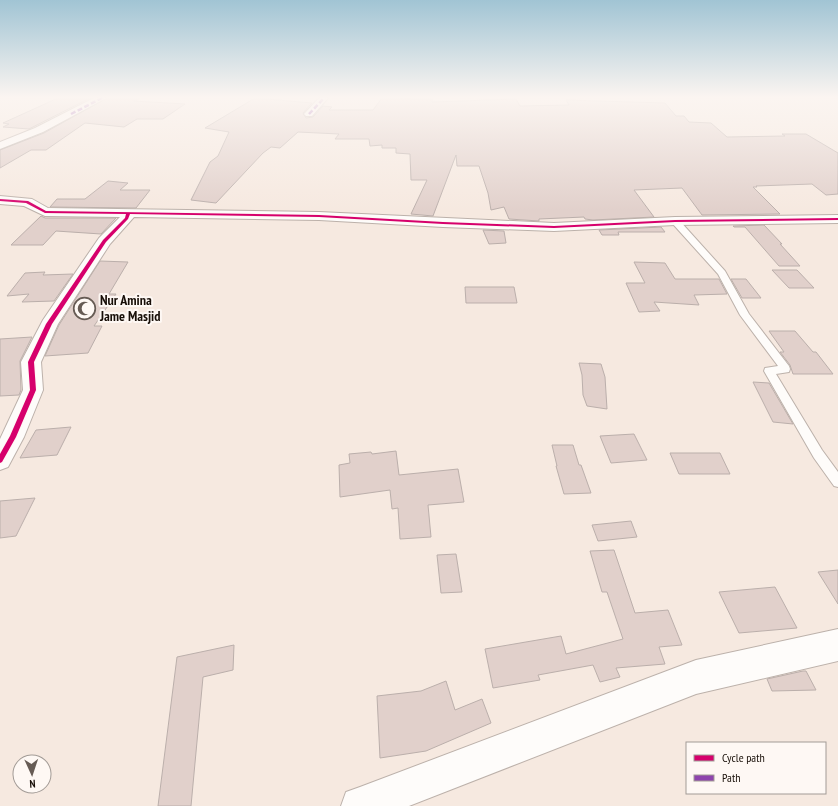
<svg xmlns="http://www.w3.org/2000/svg" width="838" height="806" viewBox="0 0 838 806" font-family="'PT Sans Narrow',sans-serif">
  <style>
    .building { fill: #e1d0cb; stroke: #bbafab }
    .lines { fill: none; stroke-linecap: round; stroke-linejoin: round }
    .service-casing { stroke: #bcb1aa; stroke-width: 2 }
    .minor-casing { stroke: #bcb1aa; stroke-width: 2 }
    .secondary-casing { stroke: #bcb1aa; stroke-width: 2 }
    .service { fill: #fefcfa; fill-rule: evenodd }
    .minor { fill: #fefcfa; fill-rule: evenodd }
    .secondary { fill: #fefcfa; fill-rule: evenodd }
    .quiet { stroke: #8e44ad; stroke-width: 2.5; stroke-dasharray: 5 2.5; stroke-linecap: butt }
    .cycleway-casing { stroke: #fef8f4; stroke-width: 2 }
    .cycleway { fill: #d6006c; fill-rule: evenodd }
    .labels { text-anchor: middle; dominant-baseline: central; stroke-width: 4; stroke-linejoin: round; paint-order: stroke }
    .poi-label { font-size: 14px; font-weight: bold; fill: #180f08; stroke: #fef8f4; text-anchor: start }
  </style>
  <rect width="100%" height="100%" fill="#f6e9e0"/>
  <g class="building">
    <path d="M58,98H90L29,129L3,127L9,124L3,123Z"/>
    <path d="M107,98H140L134,101L185,104L163,119H137L124,127L85,123L46,150H31L0,168V150L44,133Z"/>
    <path d="M255,98L312,103L303,113L306,118L313,117L323,106L332,107L329,110H373L382,98L432,99V102L516,99L520,106L569,105L566,100L665,103L676,116H684L689,122L711,123L727,137L785,136L782,134H806L838,153V194L826,195L812,184L756,186L757,187H753L780,214L702,215L682,188L634,190L654,217L593,220L585,219L584,217L539,219V221L509,219L504,207L491,210L488,193L479,166H457L456,155L433,216L411,214L427,180H411L410,154L396,153V148H382V145L370,146L369,139H335L339,134L298,132L280,148L271,147L263,153L216,203L191,200L210,162L218,156L229,132L205,128Z"/>
    <path d="M108,181L128,183L120,190H150L136,208L50,207L57,199H85Z"/>
    <path d="M41,216L45,218H116L101,234L56,231L43,245H11Z"/>
    <path d="M764,225L782,244H780L800,266H779L745,227H734L733,226Z"/>
    <path d="M661,227L665,232H618L619,235H602L599,230Z"/>
    <path d="M483,230L504,231L506,243L489,244Z"/>
    <path d="M100,261L128,262L109,294H116L94,326H102L88,353L45,356L59,325Z"/>
    <path d="M634,262L665,263L675,279H719L727,294L694,295L699,305L654,302L660,311L639,312L626,283H645Z"/>
    <path d="M772,270H797L814,288H789Z"/>
    <path d="M45,272L43,275L73,274L54,301L22,302L29,294L7,296L25,273Z"/>
    <path d="M731,279H746L761,298H742Z"/>
    <path d="M465,287H514L517,303H466Z"/>
    <path d="M769,331H795L813,352H816L833,374H793L790,365L780,352H784Z"/>
    <path d="M32,337L20,361L21,390L19,395L0,396V339Z"/>
    <path d="M579,363L601,364L605,377L607,409L587,406L583,395L582,375Z"/>
    <path d="M753,382L769,383L793,424L773,422Z"/>
    <path d="M71,427L57,455L20,458L36,430Z"/>
    <path d="M634,434L647,460L611,463L600,436Z"/>
    <path d="M552,445H573L579,465H581L591,493L564,494L556,466H557Z"/>
    <path d="M396,451L399,475L458,469L464,502L428,505L431,537L400,539L398,508L392,509L390,490L340,497L339,465L350,463L349,454L371,452L372,454Z"/>
    <path d="M670,453H720L730,474H679Z"/>
    <path d="M35,498L16,536L0,538V501Z"/>
    <path d="M631,521L637,537L598,541L592,525Z"/>
    <path d="M614,550L635,613L668,610L682,645L659,647L665,664L616,668L620,677L600,682L593,665L538,675L540,680L493,688L485,649L561,636L566,654L623,639L607,592H602L590,551Z"/>
    <path d="M456,554L462,592L441,593L437,555Z"/>
    <path d="M838,570V604L818,572Z"/>
    <path d="M775,587L797,628L739,633L719,592Z"/>
    <path d="M234,645L233,670L203,677L191,806H158L177,657Z"/>
    <path d="M803,671H806L816,690L772,691L767,679Z"/>
    <path d="M446,681L455,710L482,699L491,723L426,751L380,758L377,696L421,691Z"/>
  </g>
  <g class="lines">
    <defs>
      <path id="service" d="M672,219H678L725,271L749,314L789,366L790,369L789,372L776,374L822,450L838,472V487L834,486L814,458L764,371L765,368L778,366L740,315L718,274L672,223Z"/>
      <g id="minor">
        <path d="M94,98H106L43,132L0,149V142L35,128Z"/>
        <path d="M319,98H328L312,116H306L304,114L306,112Z"/>
        <path d="M0,196L32,199L48,208L319,212L554,223L675,217L838,215V223L675,225L554,231L443,227L319,220L134,217L110,244L58,324L41,362L43,390L24,437L8,467L0,470V439L23,390L21,362L43,320L99,238L120,217L45,216L24,206L0,204Z"/>
      </g>
      <path id="secondary" d="M838,629V661L696,694L409,806H341L346,792L360,787L696,660Z"/>
    </defs>
    <use href="#service" class="service-casing"/>
    <use href="#minor" class="minor-casing"/>
    <use href="#secondary" class="secondary-casing"/>
    <use href="#service" class="service"/>
    <use href="#minor" class="minor"/>
    <use href="#secondary" class="secondary"/>
    <g class="quiet">
      <path d="M71,114L102,98"/>
      <path d="M309,114L324,98"/>
    </g>
    <defs>
      <path id="cycleway" d="M0,199L28,201L46,211L319,215L443,222L554,226L675,220L838,218V220L675,222L554,228L443,224L319,217L130,214L128,219L106,242L52,324L34,362L36,390L16,437L2,462L0,463V454L10,436L30,390L28,362L46,324L103,240L125,218L126,214L45,213L26,203L0,201Z"/>
    </defs>
    <use href="#cycleway" class="cycleway-casing"/>
    <use href="#cycleway" class="cycleway"/>
  </g>
  <linearGradient id="sky" x2="0" y2="1"><stop stop-color="#a1c4d4"/><stop offset="0.46" stop-color="#fbf5f1"/><stop offset="1" stop-color="#fbf5f1" stop-opacity="0"/></linearGradient>
  <rect width="838" height="211" fill="url(#sky)"/>
  <defs>
    <symbol id="mosque-ring" viewBox="-11 -11 22 22"><circle r="9.5" fill="#fef8f4" stroke="#665b54" stroke-width="1.5"/><path d="M3.5-4.9A6 6 0 1 0 3.5 4.9A5 5 0 1 1 3.5-4.9Z" fill="#665b54"/></symbol>
  </defs>
  <g fill-rule="evenodd">
    <use href="#mosque-ring" x="72" y="296" width="25" height="25"/>
  </g>
  <g class="labels">
    <g class="poi-label">
      <text x="100" y="300">Nur Amina<tspan x="100" dy="16">Jame Masjid</tspan></text>
    </g>
  </g>
  <rect x="686" y="742" width="140" height="52" fill="#fef8f4" stroke="#a29b96"/>
  <rect x="694" y="755" width="20" height="6" fill="#d6006c" stroke="#a29b96"/>
  <text x="722" y="762" font-size="12" fill="#180f08">Cycle path</text>
  <rect x="694" y="775" width="20" height="6" fill="#8e44ad" stroke="#a29b96"/>
  <text x="722" y="782" font-size="12" fill="#180f08">Path</text>
  <g transform="translate(32 774) rotate(177)"><circle r="19" fill="#fef8f4" stroke="#a29b96"/>
  <path d="M0-3L7 15L0 10L-7 15Z" fill="#665b54"/>
  <text y="-6" font-size="11" font-weight="bold" text-anchor="middle" fill="#180f08">N</text>
  </g>
</svg>
